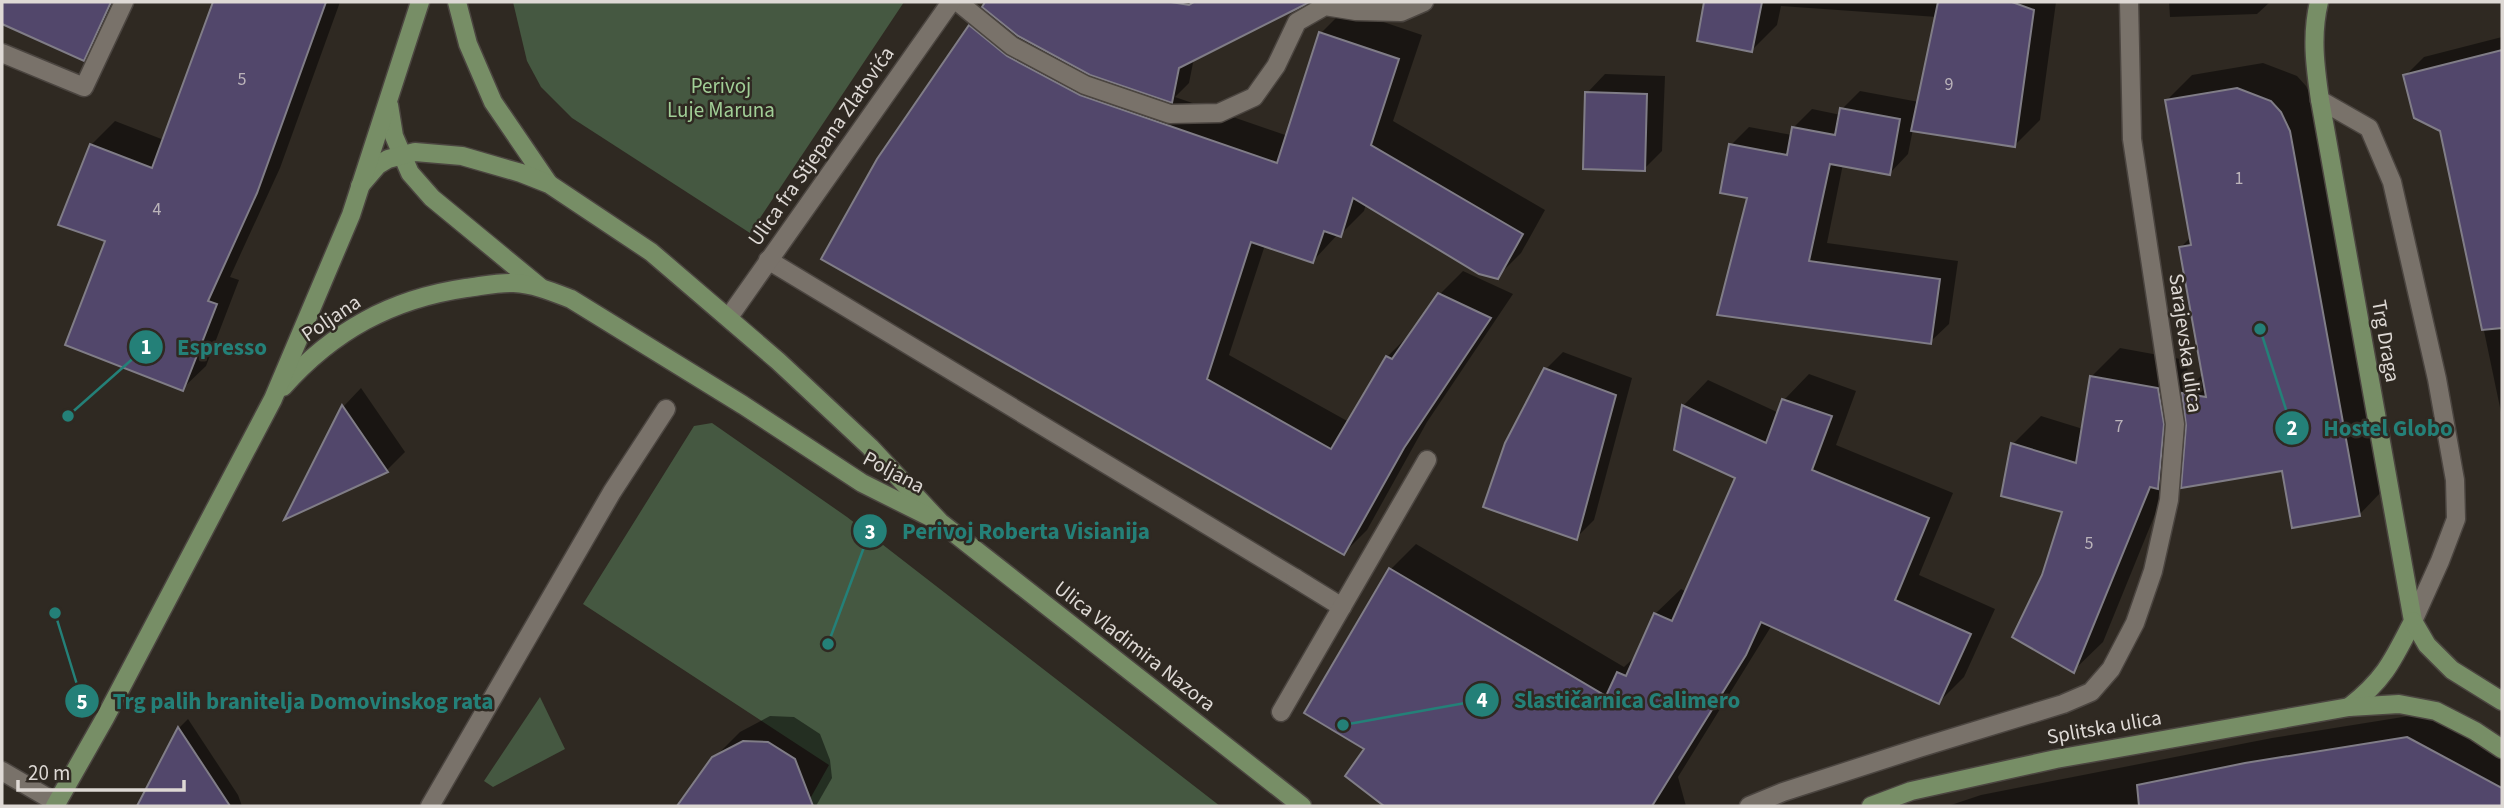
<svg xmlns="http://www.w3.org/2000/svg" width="2504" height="808" viewBox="0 0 2504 808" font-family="'Source Sans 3',sans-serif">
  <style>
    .green { fill: #455841 }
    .shadow { fill: #0007 }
    .building { fill: #52476b; stroke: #807d87; stroke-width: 2 }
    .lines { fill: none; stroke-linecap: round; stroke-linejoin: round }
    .lane-casing { stroke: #4b4540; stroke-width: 21 }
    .street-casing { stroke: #4b4540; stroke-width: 21 }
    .secondary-casing { stroke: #4b4540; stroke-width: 21 }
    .lane { stroke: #79726a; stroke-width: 18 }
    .street { stroke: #79726a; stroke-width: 18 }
    .secondary { stroke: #778e66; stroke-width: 18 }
    .labels { text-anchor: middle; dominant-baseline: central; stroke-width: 5; stroke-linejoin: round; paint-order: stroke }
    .number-label { font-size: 18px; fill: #bbb4ba }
    .park-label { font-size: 21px; fill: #a1ce96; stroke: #2f2922 }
    .street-label { font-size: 21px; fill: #ded9d5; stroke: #2f2922 }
    .leader { fill: none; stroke: #248078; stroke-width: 2.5 }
    .callout-dot { fill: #248078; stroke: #2f2922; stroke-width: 2.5 }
    .mark-label { font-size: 21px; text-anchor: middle; font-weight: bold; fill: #fff }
    .callout-label { font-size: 23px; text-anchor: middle; font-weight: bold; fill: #248078; stroke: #2f2922; stroke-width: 5; stroke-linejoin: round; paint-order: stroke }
  </style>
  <rect width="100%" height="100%" fill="#2f2922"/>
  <g class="green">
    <path d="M513,2H904L750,233L572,118L541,87L527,61Z"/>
    <path d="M712,423L847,517L1220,806H806L829,765L583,604L694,426Z"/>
    <path d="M540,697L565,749L493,787L484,781Z"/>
  </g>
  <g class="shadow">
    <path d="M2,2H122L107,35L83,59L3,23L2,27Z"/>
    <path d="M211,2H340L280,168L230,277L239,280L206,366L182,389L108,240L91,145L115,121L164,140L214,3Z"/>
    <path d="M987,2H1274L1286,4L1194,58L1189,83L1175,97L1288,136L1321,33L1345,9L1422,35L1393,121L1545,210L1521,253L1497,277L1366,204L1364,211L1340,235L1338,234L1313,261L1265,245L1229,355L1349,422L1387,357L1411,333L1439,295L1463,271L1513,294L1427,422L1367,530L1344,553L823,259L970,27L988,9L984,6Z"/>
    <path d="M1706,2H2056L2040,120L2014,146L1913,129L1908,154L1890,173L1843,164L1827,243L1958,261L1949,324L1930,342L1720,313L1749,197L1731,145L1749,127L1792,135L1793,128L1812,109L1841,115L1842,109L1860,91L1919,102L1937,17L1781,6L1777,25L1752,50L1699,40Z"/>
    <path d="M2169,2H2270L2257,14L2170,17Z"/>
    <path d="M2502,37V417L2442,130L2405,76L2424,57Z"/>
    <path d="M2263,63L2297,76L2306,86L2315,105L2384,489L2359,515L2283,469L2185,460L2171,475L2103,642L2074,670L2043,576L2064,510L2013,444L2041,416L2083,429L2091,377L2120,348L2186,360L2190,387L2203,374L2180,248L2191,237L2167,100L2192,75Z"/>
    <path d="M1605,74L1665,76L1662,151L1644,169L1587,93Z"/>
    <path d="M1563,352L1632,378L1594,520L1576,538L1546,369Z"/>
    <path d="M1809,374L1856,391L1836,445L1953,493L1919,575L1995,609L1964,677L1939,702L1772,625L1678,777L1686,806H1387L1347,775L1366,748L1391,569L1416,544L1624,667L1638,654L1655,614L1681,589L1687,592L1737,477L1676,449L1683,406L1708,380L1779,413L1784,400Z"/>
    <path d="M361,388L405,452L387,470L288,517L344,406Z"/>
    <path d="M2434,712L2502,749V806H1948L1981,795L2272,738Z"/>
    <path d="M770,716L794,717L820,734L830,760L832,778L816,806H689L693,787L714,758L740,732Z"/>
    <path d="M188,719L238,795L242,806H139L179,728Z"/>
  </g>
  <g class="building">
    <path d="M2,2H111L84,61L2,24Z"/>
    <path d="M213,2H326L257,193L208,301L217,304L183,391L65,345L105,241L58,225L90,144L152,168Z"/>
    <path d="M985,2H1171L1189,5L1194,2H1310L1179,68L1172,103L1090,75L1018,36L982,7Z"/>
    <path d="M1704,2H1762L1752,52L1697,41Z"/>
    <path d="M1938,2H2012L2034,10L2015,147L1911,131Z"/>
    <path d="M969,25L1007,56L1080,95L1277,163L1319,32L1399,59L1371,145L1523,234L1498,279L1479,274L1353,198L1341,237L1324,231L1313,263L1251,242L1207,379L1331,449L1386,356L1392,359L1438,293L1491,318L1404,448L1344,555L821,259L877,159Z"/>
    <path d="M2502,50V328L2482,330L2440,131L2414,118L2403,75Z"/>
    <path d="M2237,88L2271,101L2281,112L2290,131L2360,516L2292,528L2282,471L2181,488L2186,425L2182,393L2206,397L2179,247L2191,245L2165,100Z"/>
    <path d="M1585,92L1647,94L1645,171L1583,169Z"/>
    <path d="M1840,108L1900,119L1890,175L1830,164L1809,261L1940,279L1931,344L1717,315L1747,198L1720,193L1729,144L1787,155L1792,127L1835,135Z"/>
    <path d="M1544,368L1616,395L1577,540L1483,507L1505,443Z"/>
    <path d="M2090,376L2158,388L2164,424L2158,489L2150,487L2074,673L2012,637L2042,575L2062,512L2001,496L2011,443L2076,463Z"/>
    <path d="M1782,399L1832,416L1812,470L1929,518L1895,600L1971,634L1939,704L1761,622L1746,655L1652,806H1384L1345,776L1364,749L1304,713L1389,568L1606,696L1617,672L1626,676L1654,613L1672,621L1735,478L1674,450L1682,405L1766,443Z"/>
    <path d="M342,405L388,472L284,520Z"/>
    <path d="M178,727L230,806H137Z"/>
    <path d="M2407,737L2502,788V806H2139L2137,785L2245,763Z"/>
    <path d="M743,741L768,742L795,759L813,806H677L712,757Z"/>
  </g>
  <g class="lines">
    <defs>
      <g id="lane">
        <path d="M2320,100L2369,128L2392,182L2437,379L2455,480L2456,519L2440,561L2413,621"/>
        <path d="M768,260L1295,578"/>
      </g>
      <g id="street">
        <path d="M958,2L1012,46L1085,85L1170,114L1219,113L1254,97L1276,66L1297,22L1325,6L1356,11L1401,12L1424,2"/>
        <path d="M2,53L84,87L124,2"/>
        <path d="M729,317L951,2"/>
        <path d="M1295,578L1342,607"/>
        <path d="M1281,712L1427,460"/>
        <path d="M2,771L57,803"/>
        <path d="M430,806L612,492L666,409"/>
        <path d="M1749,806L1783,792L1919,748L2063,704L2091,692L2111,669L2135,623L2153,571L2169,500L2175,424L2132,139L2129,2"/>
      </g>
      <g id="secondary">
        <path d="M457,2L468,44L493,102L549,184"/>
        <path d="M2319,2C2311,35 2315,66 2320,100L2413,621C2393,660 2385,679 2349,707"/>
        <path d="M389,105L394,136L410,173L432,198L540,287"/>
        <path d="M360,186L378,165L388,159L415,152L462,156L521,173L549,184L651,252L778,361L870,447L940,522L1302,806"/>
        <path d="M283,387C333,331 391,299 466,288C482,286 499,282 514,283C534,284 553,292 571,299L743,405L862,483L930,517"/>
        <path d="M2413,621L2427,645L2452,670L2502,701"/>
        <path d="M55,806L105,718L273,399L351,215L420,2"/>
        <path d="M1871,806L1911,791L2056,759L2349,707L2399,704L2436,711L2475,731L2502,749"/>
      </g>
    </defs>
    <use href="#lane" class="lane-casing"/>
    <use href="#street" class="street-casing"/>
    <use href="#secondary" class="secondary-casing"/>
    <use href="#lane" class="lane"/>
    <use href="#street" class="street"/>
    <use href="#secondary" class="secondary"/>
  </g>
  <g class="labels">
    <g class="number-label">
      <text x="242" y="79">5</text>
      <text x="1949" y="84">9</text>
      <text x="2239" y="178">1</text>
      <text x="157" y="209">4</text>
      <text x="2119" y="426">7</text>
      <text x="2089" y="543">5</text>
    </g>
    <g class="park-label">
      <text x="721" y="86">Perivoj<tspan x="721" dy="24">Luje Maruna</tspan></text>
    </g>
    <g class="street-label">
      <text transform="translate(821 146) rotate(-55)">Ulica fra Stjepana Zlatovića</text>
      <text transform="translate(331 318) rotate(-34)">Poljana</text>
      <text transform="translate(2386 341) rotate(80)">Trg Draga</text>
      <text transform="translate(2186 343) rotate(82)">Sarajevska ulica</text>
      <text transform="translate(894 472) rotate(28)">Poljana</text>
      <text transform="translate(1135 646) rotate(38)">Ulica Vladimira Nazora</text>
      <text transform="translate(2104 727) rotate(-10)">Splitska ulica</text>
    </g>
  </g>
  <path class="leader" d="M68 416L146 347M2260 329L2292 428M828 644L870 531M1343 725L1482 700M55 613L82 701"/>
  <g class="callout-dot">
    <circle cx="68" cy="416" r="7"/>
    <circle cx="2260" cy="329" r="7"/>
    <circle cx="828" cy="644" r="7"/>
    <circle cx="1343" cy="725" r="7"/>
    <circle cx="55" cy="613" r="7"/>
    <circle cx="146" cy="347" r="18"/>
    <circle cx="2292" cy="428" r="18"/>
    <circle cx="870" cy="531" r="18"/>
    <circle cx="1482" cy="700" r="18"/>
    <circle cx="82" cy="701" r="18"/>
  </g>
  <g class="mark-label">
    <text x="146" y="354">1</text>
    <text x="2292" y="435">2</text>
    <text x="870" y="539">3</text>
    <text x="1482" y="707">4</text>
    <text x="82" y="709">5</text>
  </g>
  <g class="callout-label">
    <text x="222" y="355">Espresso</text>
    <text x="2388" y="436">Hostel Globo</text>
    <text x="1026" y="539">Perivoj Roberta Visianija</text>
    <text x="1627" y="708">Slastičarnica Calimero</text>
    <text x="303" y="709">Trg palih branitelja Domovinskog rata</text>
  </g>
  <rect width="2504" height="808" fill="none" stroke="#ded9d5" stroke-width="7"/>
  <path d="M18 780v10h166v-10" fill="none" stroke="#ded9d5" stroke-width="3.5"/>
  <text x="28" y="780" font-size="21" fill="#ded9d5" stroke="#2f2922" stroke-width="5" paint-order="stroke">20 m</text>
</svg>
